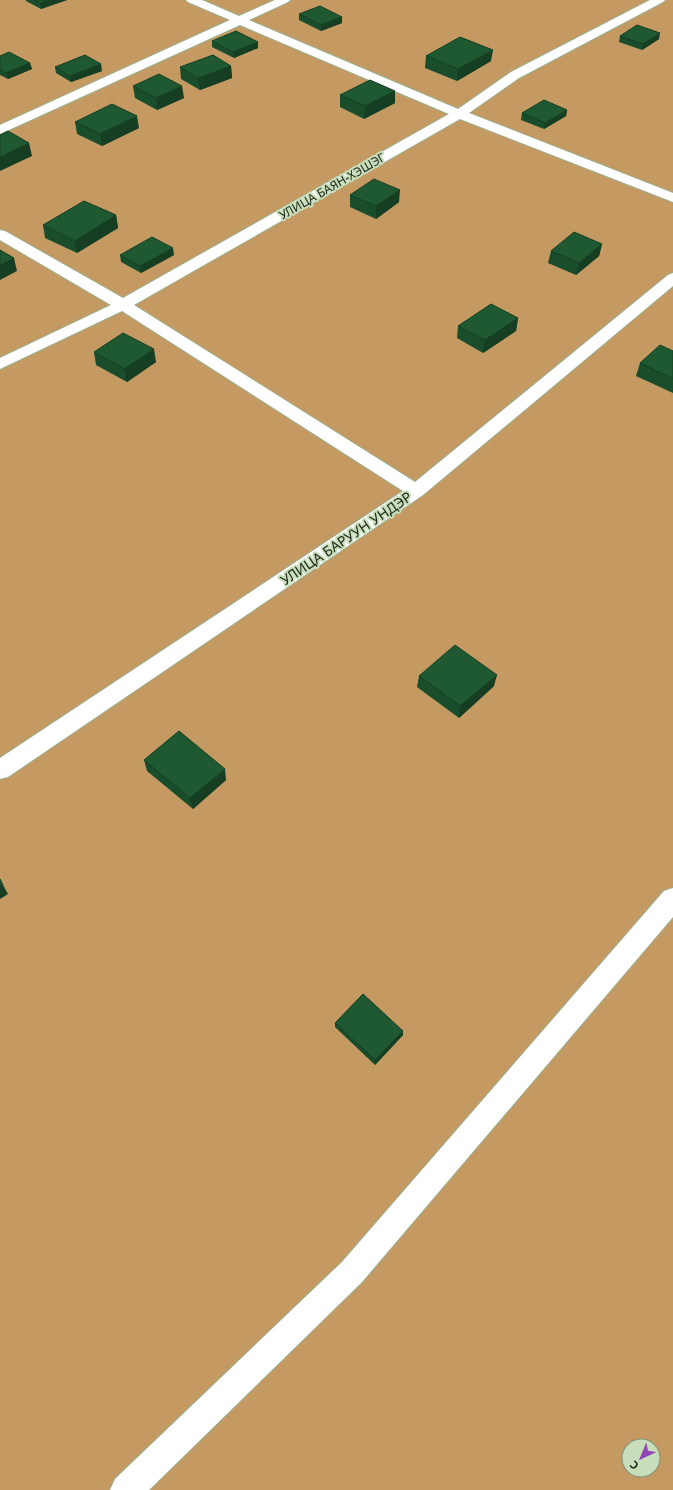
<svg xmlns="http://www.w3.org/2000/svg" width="673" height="1490" viewBox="0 0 673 1490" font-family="'Noto Sans',sans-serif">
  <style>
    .forest { fill: #c59962; fill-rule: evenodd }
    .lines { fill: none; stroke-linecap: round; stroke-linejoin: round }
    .minor-casing { stroke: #9caf8d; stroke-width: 2 }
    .minor { fill: #fff; fill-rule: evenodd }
    .wall { fill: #1a4d2b }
    .shaded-wall { fill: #153e23 }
    .building { fill: #1e5932; stroke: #153e23 }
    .labels { text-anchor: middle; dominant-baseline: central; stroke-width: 4; stroke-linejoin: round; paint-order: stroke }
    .far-street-label { font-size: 12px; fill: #1e2518; stroke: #c8ddb9 }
    .street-label { font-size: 14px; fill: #1e2518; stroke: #c8ddb9 }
  </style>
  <rect width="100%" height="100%" fill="#c8ddb9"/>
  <path class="forest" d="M0,0H673V1490H0ZM629,1446H653V1470H629Z"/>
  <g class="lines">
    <defs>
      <g id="minor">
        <path d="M186,0H202L239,16L275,0H290L288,2L249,20L458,109L511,72L650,0H665L663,2L519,78L469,113L673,193V202L460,119L134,305L415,482L668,275L673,273V286L423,495L8,777L0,779V758L403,491L122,311L0,369V358L111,305L0,240V230L5,231L123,298L449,114L240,25L0,134V125L230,20L188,2Z"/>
        <path d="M673,888V917L362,1282L149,1490H110L115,1479L342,1262L664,891Z"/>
      </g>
    </defs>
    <use href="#minor" class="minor-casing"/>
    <use href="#minor" class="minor"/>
  </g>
  <g class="wall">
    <path d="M26,0H67L41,9L26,1Z"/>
    <path d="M299,14L342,17V23L321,31L299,20Z"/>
    <path d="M620,36L659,39L642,50L619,42Z"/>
    <path d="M212,41L258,42V48L234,58L212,47Z"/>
    <path d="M0,56L30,63L32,69L8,79L0,75Z"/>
    <path d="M426,56L491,61L457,81L425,68Z"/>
    <path d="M231,66L232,78L200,90L181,79L180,67Z"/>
    <path d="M55,67L102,71L71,82L56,73Z"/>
    <path d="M133,86L184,98L157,110L135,98Z"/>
    <path d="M395,91V103L364,119L340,107V95Z"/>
    <path d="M567,110L566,116L544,129L521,120L522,113Z"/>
    <path d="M75,122L139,128L102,146L77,134Z"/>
    <path d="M350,195L399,202L376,219L350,207Z"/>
    <path d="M116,215L118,228L77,253L45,238L43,225Z"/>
    <path d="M602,244L599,256L576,275L548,263L551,251Z"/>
    <path d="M120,255H174L141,273L121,262Z"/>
    <path d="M518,318L516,331L483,353L457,338L458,326Z"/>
    <path d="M673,351V393L636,376L640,363Z"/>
    <path d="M94,352L156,362L127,382L96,365Z"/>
    <path d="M419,676L494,686L459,718L417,687Z"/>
    <path d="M144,760L226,780L193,809L147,771Z"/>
    <path d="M335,1023L403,1031V1035L375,1065L335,1027Z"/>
  </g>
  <g class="shaded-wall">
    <path d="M49,0H67L41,9L40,3Z"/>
    <path d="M342,17V23L321,31V25Z"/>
    <path d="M660,33L659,39L642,50L643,44Z"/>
    <path d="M258,42V48L234,58L233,52Z"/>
    <path d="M493,50L491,61L457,81L458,69Z"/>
    <path d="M30,63L32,69L8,79L6,73Z"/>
    <path d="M101,64L102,71L71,82L70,76Z"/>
    <path d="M231,66L232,78L200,90L198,78Z"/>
    <path d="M182,86L184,98L157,110L156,98Z"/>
    <path d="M395,91V103L364,119L365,106Z"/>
    <path d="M567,110L566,116L544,129L545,123Z"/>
    <path d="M137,116L139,128L102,146L100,134Z"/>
    <path d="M29,143L32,156L0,171V157Z"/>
    <path d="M400,190L399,202L376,219V206Z"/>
    <path d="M116,215L118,228L77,253L75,241Z"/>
    <path d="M602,244L599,256L576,275L579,263Z"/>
    <path d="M173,248L174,255L141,273L140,266Z"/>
    <path d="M14,258L17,271L0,280V265Z"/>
    <path d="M518,318L516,331L483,353L485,340Z"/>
    <path d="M154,349L156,362L127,382L124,369Z"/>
    <path d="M497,675L494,686L459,718L460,706Z"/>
    <path d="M225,769L226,780L193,809L190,798Z"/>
    <path d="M3,885L8,894L0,899V886Z"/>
    <path d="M403,1031V1035L375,1065V1060Z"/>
  </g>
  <g class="building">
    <path d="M34,0H49L40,3Z"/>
    <path d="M320,6L342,17L321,25L299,14Z"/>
    <path d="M637,25L660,33L643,44L620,36Z"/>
    <path d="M236,31L258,42L233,52L212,41Z"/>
    <path d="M460,37L493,50L458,69L426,56Z"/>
    <path d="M9,52L30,63L6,73L0,69V56Z"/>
    <path d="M85,55L101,64L70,76L55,67Z"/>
    <path d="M213,55L231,66L198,78L180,67Z"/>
    <path d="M159,74L182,86L156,98L133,86Z"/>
    <path d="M370,80L395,91L365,106L340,95Z"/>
    <path d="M544,100L567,110L545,123L522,113Z"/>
    <path d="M112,104L137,116L100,134L75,122Z"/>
    <path d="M8,131L29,143L0,157V135Z"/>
    <path d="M374,179L400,190L376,206L350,195Z"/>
    <path d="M84,201L116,215L75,241L43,225Z"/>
    <path d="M574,232L602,244L579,263L551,251Z"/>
    <path d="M152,237L173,248L140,266L120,255Z"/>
    <path d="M0,250L14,258L0,265Z"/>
    <path d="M491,304L518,318L485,340L458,326Z"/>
    <path d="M123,333L154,349L124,369L94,352Z"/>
    <path d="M660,345L673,351V379L640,363Z"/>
    <path d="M455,645L497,675L460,706L419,676Z"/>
    <path d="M179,731L225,769L190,798L144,760Z"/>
    <path d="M0,879L3,885L0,886Z"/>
    <path d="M363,994L403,1031L375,1060L335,1023Z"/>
  </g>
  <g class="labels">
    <g class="far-street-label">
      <text transform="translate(332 186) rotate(-30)">УЛИЦА БАЯН-ХЭШЭГ</text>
    </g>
    <g class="street-label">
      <text transform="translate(346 538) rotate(-34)">УЛИЦА БАРУУН УНДЭР</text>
    </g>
  </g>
  <g transform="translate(641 1458) rotate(224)"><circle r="19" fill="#c8ddb9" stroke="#849379"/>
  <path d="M0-3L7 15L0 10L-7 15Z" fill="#8f45b7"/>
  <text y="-6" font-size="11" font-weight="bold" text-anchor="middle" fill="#1e2518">С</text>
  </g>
</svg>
